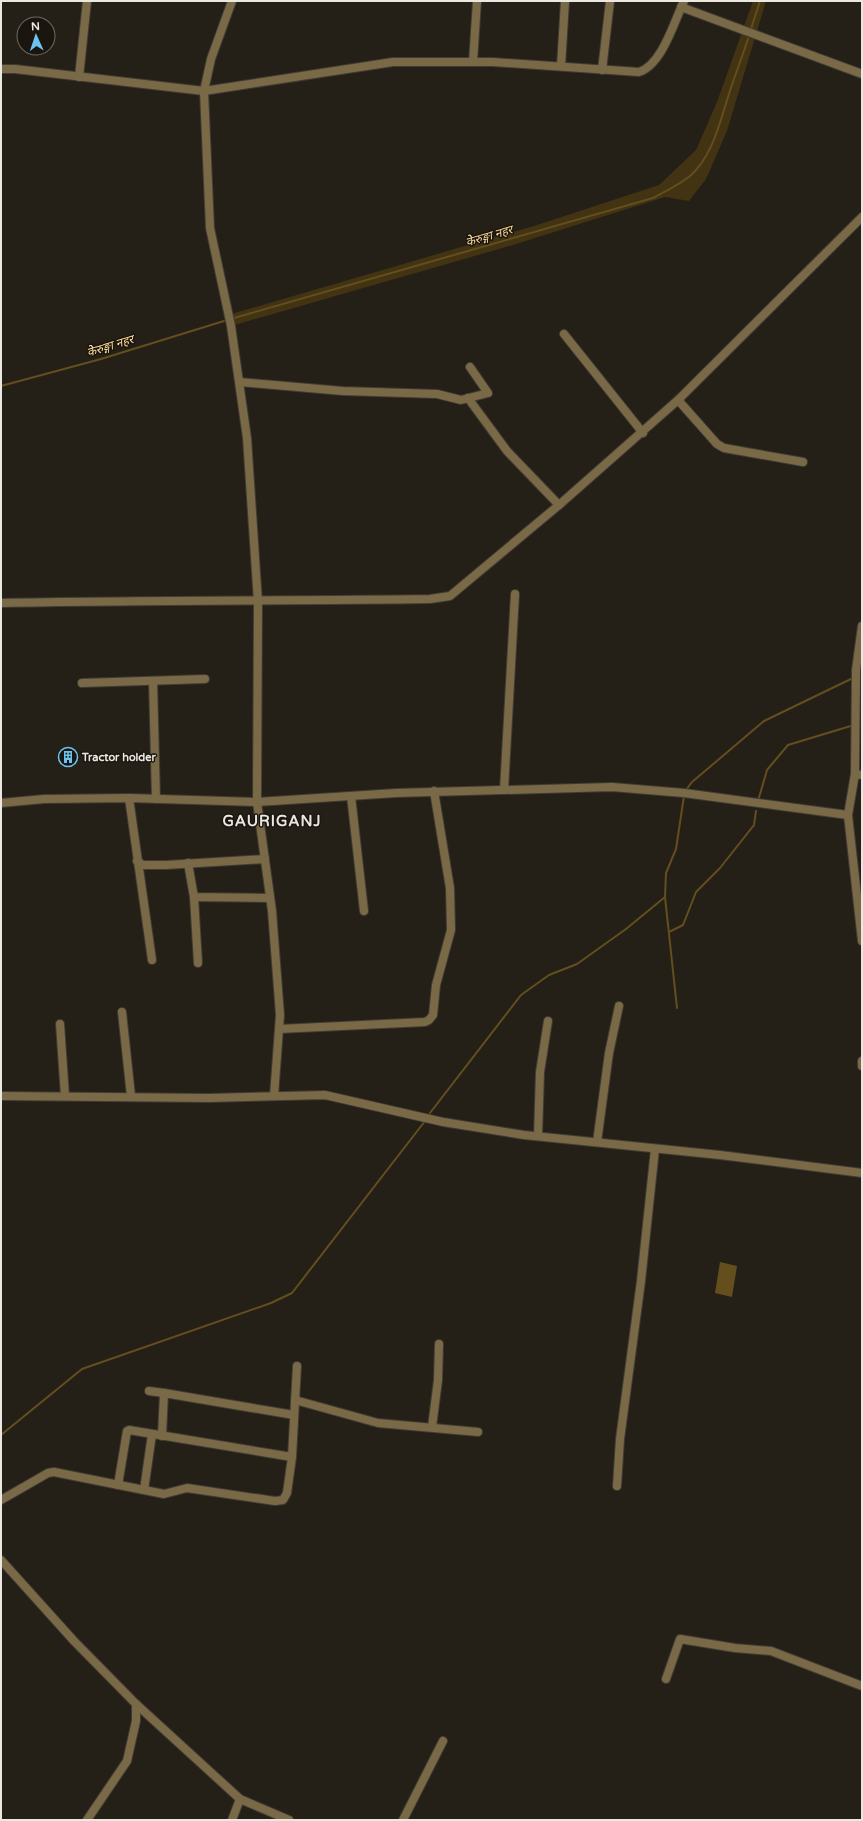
<svg xmlns="http://www.w3.org/2000/svg" width="863" height="1821" viewBox="0 0 863 1821" font-family="'Varela Round','Noto Sans Devanagari',sans-serif">
  <style>
    .green { fill: #423312 }
    .water { fill: #644e1e }
    .lines { fill: none; stroke-linecap: round; stroke-linejoin: round }
    .stream { stroke: #644e1e; stroke-width: 2 }
    .minor-casing { stroke: #403c34; stroke-width: 10 }
    .minor { stroke: #796946; stroke-width: 8 }
    .labels { text-anchor: middle; dominant-baseline: central; stroke-width: 3; stroke-linejoin: round; paint-order: stroke }
    .poi-label { font-size: 11px; font-weight: bold; fill: #ebe8e2; stroke: #1a160f; text-anchor: start }
    .water-label { font-size: 12px; font-style: italic; fill: #f9d897; stroke: #1a160f }
    .district-label { font-size: 15px; font-weight: bold; letter-spacing: 1px; fill: #ebe8e2; stroke: #1a160f }
  </style>
  <rect width="100%" height="100%" fill="#242018"/>
  <path class="green" d="M753,1H766L727,131L706,179L689,201L665,197L513,245L231,326L228,315L537,225L659,185L696,150L717,102Z"/>
  <path class="water" d="M720,1262L737,1266L732,1297L715,1293Z"/>
  <g class="lines">
    <g class="stream">
      <path d="M751,29L760,1"/>
      <path d="M234,318L653,198C666,191 679,185 690,176C713,156 720,121 729,94C735,75 742,57 748,39"/>
      <path d="M1,386L101,359L224,321"/>
      <path d="M686,790L692,782L764,721L853,678"/>
      <path d="M758,801L767,770L788,745L854,725"/>
      <path d="M669,932L683,925L696,892L720,868L754,825L756,811"/>
      <path d="M677,1008L665,897L666,873L676,849L684,796"/>
      <path d="M430,1113L521,995L549,975L577,964L626,929L665,897"/>
      <path d="M1,1435L82,1369L271,1303L292,1293L425,1121"/>
    </g>
    <defs>
      <g id="minor">
        <path d="M232,1L211,59L204,91L210,228L231,326L247,438L258,602L257,802L272,911L280,1015L274,1096"/>
        <path d="M681,7L862,74"/>
        <path d="M473,62L477,1"/>
        <path d="M561,66L565,1"/>
        <path d="M1,69H15L204,91L393,62H493L639,72C662,65 674,22 684,1"/>
        <path d="M602,70L610,1"/>
        <path d="M79,77L87,1"/>
        <path d="M564,334L643,433"/>
        <path d="M240,382L343,391L437,394L461,400L488,393L470,367"/>
        <path d="M468,398L507,451L559,505"/>
        <path d="M678,400L717,444L724,448L803,462"/>
        <path d="M1,603C144,600 287,601 430,599L450,596L559,505L678,400L862,217"/>
        <path d="M153,681L156,799"/>
        <path d="M82,683L205,679"/>
        <path d="M855,774L856,670L862,626"/>
        <path d="M504,790L515,594"/>
        <path d="M351,796L364,911"/>
        <path d="M129,798L152,960"/>
        <path d="M1,803L44,799L129,798L257,802L396,793L612,787L684,793L848,815L855,774L862,775"/>
        <path d="M848,815L862,941"/>
        <path d="M137,861L143,865H166L265,859"/>
        <path d="M188,863L194,897L270,898"/>
        <path d="M194,897L198,963"/>
        <path d="M122,1012L131,1096"/>
        <path d="M60,1024L65,1096"/>
        <path d="M279,1029L425,1022L429,1020L433,1015L436,985L451,930L450,888L434,791"/>
        <path d="M862,1061V1066"/>
        <path d="M1,1096L209,1098L325,1095L443,1122L524,1135L720,1155L862,1173"/>
        <path d="M538,1136L540,1072L548,1021"/>
        <path d="M597,1142L609,1053L619,1006"/>
        <path d="M149,1391L164,1393"/>
        <path d="M295,1400L378,1423L478,1432"/>
        <path d="M432,1427L438,1380L439,1344"/>
        <path d="M162,1436L164,1393L294,1415"/>
        <path d="M118,1485L127,1431L129,1430L292,1457"/>
        <path d="M617,1486L620,1439L641,1281L655,1149"/>
        <path d="M144,1490L152,1434"/>
        <path d="M1,1500L48,1473L54,1472L164,1494L187,1488L275,1501L283,1500L287,1493L292,1457L297,1366"/>
        <path d="M1,1560L74,1641L136,1704L240,1799L289,1820"/>
        <path d="M666,1679L680,1639L735,1648L771,1651L862,1686"/>
        <path d="M87,1820L127,1761L136,1721V1704"/>
        <path d="M232,1820L240,1799"/>
        <path d="M403,1820L443,1741"/>
      </g>
    </defs>
    <use href="#minor" class="minor-casing"/>
    <use href="#minor" class="minor"/>
  </g>
  <defs>
    <symbol id="building-ring" viewBox="-11 -11 22 22"><circle r="9.5" fill="#1a160f" stroke="#6cc3f2" stroke-width="1.5"/><path d="M-4-6H4V6H1V3H-1V6H-4ZM-2.5-4.3h1.7v1.8h-1.7ZM.8-4.3h1.7v1.8H.8ZM-2.5-1h1.7V.8h-1.7ZM.8-1h1.7V.8H.8Z" fill="#6cc3f2"/></symbol>
  </defs>
  <g fill-rule="evenodd">
    <use href="#building-ring" x="57" y="746" width="22" height="22"/>
  </g>
  <g class="labels">
    <g class="poi-label">
      <text x="82" y="757">Tractor holder</text>
    </g>
    <g class="water-label">
      <text transform="translate(489 236) rotate(-16)">केेरुङ्गा नहर</text>
      <text transform="translate(110 346) rotate(-17)">केेरुङ्गा नहर</text>
    </g>
    <g class="district-label">
      <text x="272" y="821">GAURIGANJ</text>
    </g>
  </g>
  <rect width="863" height="1821" fill="none" stroke="#ebe8e2" stroke-width="4"/>
  <g transform="translate(36 36) rotate(357)"><circle r="19" fill="#1a160f" stroke="#6e6a63"/>
  <path d="M0-3L7 15L0 10L-7 15Z" fill="#6cc3f2"/>
  <text y="-6" font-size="11" font-weight="bold" text-anchor="middle" fill="#ebe8e2">N</text>
  </g>
</svg>
